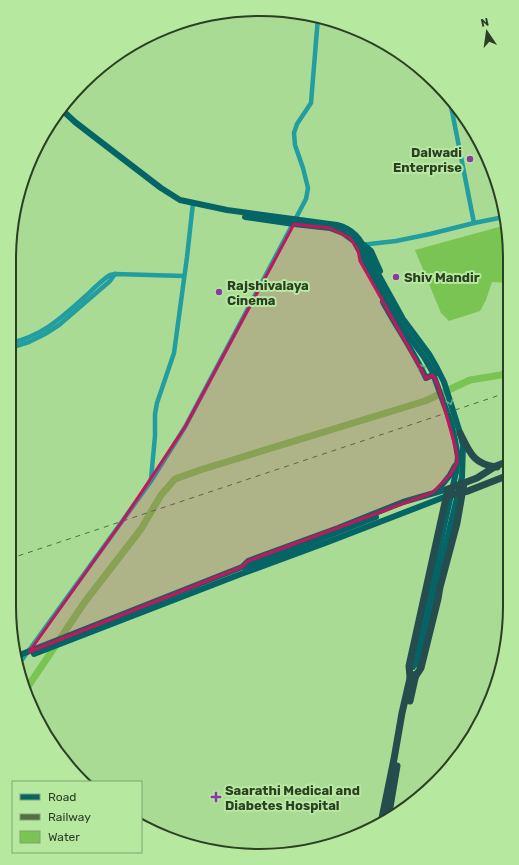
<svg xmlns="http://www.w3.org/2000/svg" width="519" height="865" viewBox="0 0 519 865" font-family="Rubik,sans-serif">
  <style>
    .water { fill: #7ac454 }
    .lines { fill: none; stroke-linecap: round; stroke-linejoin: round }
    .river { stroke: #7ac454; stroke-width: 7 }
    .minor { stroke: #229ea0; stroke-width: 4.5 }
    .major { stroke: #056465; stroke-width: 6 }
    .highway { stroke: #254d4d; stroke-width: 7 }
    .rail { stroke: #516e45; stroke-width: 1; stroke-dasharray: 5 5; stroke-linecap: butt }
    .oneway { stroke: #66ad85 }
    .marked { fill: #c2185b; fill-opacity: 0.2; stroke: #c2185b; stroke-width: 3; stroke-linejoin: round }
    .poi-dot { fill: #8b38a7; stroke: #b6e8a0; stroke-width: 1.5 }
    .labels { text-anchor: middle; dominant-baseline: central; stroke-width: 4; stroke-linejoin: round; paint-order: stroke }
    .poi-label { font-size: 13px; font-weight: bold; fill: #2b3f22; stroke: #b6e8a0; text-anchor: start }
    .rim { fill: none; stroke: #2b3f22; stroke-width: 2 }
  </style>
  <rect width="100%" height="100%" fill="#a9db94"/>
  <g class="water">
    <path d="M506,225L509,243V283L492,282L486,300L480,311L449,321L441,313L415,250Z"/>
    <path d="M509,334V371L503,338Z"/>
  </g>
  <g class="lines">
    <path class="river" d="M25,691L84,603L141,529L161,495L175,479L200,470L425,401L470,380L501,375L509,372"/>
    <g class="minor">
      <path d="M451,106L474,223"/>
      <path d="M361,245L396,241L430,234L474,223L504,217"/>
      <path d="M10,343C45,335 63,316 88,294C95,287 102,280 110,275L115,274L184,276"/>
      <path d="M10,348L29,342L45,334L59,325L110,281L115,274"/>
      <path d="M151,479L155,436V414L157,403L174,353L187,257L193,203"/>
      <path d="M19,664L123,520L151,481L185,427L306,199L308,188L303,168L295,145L294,133L297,124L311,103L318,17"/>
    </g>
    <g class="major">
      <path d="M60,108L75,122L114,152L161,188L180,200L227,210L337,225C353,229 361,239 367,254L403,319L429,354L437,368L444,382L460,433L463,445L462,477L433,598L418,665"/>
      <path d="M245,217L294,224L330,228L343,233L350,238L354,241L387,302L399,323L424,357L432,371L451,423L455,440L458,457L456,472L413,667"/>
      <path d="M364,245L371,251L380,271"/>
      <path d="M383,302C397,328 414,352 426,378L437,373"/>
      <path d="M435,492L438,490L450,475L455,466"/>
      <path d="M244,567L269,559L376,517"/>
      <path d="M34,654L241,574L328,542L447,496"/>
      <path d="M17,656L242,567L248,561L338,528L403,502L448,489"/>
    </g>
    <g class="highway">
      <path d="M460,433C469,451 473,465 497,467"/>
      <path d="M447,496L468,491L509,475"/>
      <path d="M410,677L409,666L448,489L477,478L496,466L509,461"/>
      <path d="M415,677L421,668L438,599L440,587L457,523L464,483"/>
      <path d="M410,701L416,674"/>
      <path d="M388,819L397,766"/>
      <path d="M381,823L394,759L402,713L411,674"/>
    </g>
    <path class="rail" d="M9,559L509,392"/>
  </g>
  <defs><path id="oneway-chevron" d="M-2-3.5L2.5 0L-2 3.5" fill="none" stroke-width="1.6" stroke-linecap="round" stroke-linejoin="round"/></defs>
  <g class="oneway">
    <use href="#oneway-chevron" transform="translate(421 367) rotate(-116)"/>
    <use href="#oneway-chevron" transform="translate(450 402) rotate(72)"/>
  </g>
  <path class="marked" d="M294,224L330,228L350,238L358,250L360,261L426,378L433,375L438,385L457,453V463L450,475L432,493L248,561L242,567L29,652L123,520L185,427Z"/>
  <g class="poi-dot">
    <circle cx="470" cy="159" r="4"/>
    <circle cx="396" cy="277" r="4"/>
    <circle cx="219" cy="292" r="4"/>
    <path d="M214 791h4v4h4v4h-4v4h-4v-4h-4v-4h4z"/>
  </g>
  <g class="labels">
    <g class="poi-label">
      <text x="462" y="152" text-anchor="end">Dalwadi<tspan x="462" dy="15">Enterprise</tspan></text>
      <text x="404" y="277">Shiv Mandir</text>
      <text x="227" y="285">Rajshivalaya<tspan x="227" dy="15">Cinema</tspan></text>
      <text x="225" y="790">Saarathi Medical and<tspan x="225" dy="15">Diabetes Hospital</tspan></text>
    </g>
  </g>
  <path d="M0 0H519V865H0ZM259 16H260A243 243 0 0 1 503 259V606A243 243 0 0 1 260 849H259A243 243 0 0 1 16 606V259A243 243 0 0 1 259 16Z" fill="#b6e8a0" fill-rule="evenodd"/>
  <path class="rim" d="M259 16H260A243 243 0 0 1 503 259V606A243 243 0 0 1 260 849H259A243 243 0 0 1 16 606V259A243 243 0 0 1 259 16Z"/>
  <rect x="12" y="781" width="130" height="72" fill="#b6e8a0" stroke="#7ea46e"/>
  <rect x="20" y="794" width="20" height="6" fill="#056465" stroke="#7ea46e"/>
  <text x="48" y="801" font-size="12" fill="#2b3f22">Road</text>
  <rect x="20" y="814" width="20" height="6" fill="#516e45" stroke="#7ea46e"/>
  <text x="48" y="821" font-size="12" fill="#2b3f22">Railway</text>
  <rect x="20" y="831" width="20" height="12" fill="#7ac454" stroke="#7ea46e"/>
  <text x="48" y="841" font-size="12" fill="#2b3f22">Water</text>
  <g transform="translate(487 32) rotate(347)" stroke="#b6e8a0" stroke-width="3" paint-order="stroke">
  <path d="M0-3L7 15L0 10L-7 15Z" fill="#2b3f22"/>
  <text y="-6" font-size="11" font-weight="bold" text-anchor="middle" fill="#2b3f22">N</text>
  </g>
</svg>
